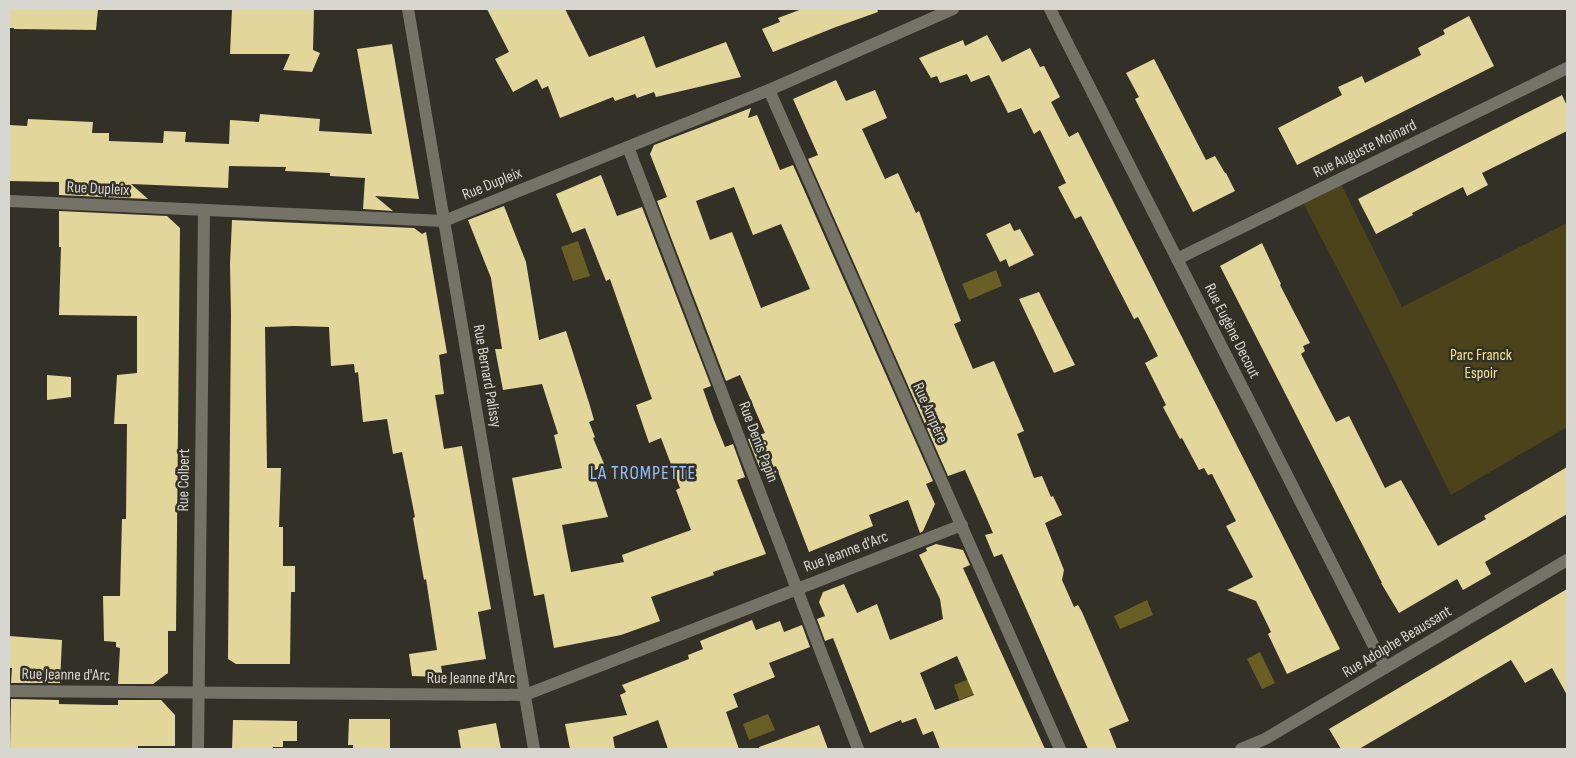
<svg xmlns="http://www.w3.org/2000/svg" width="1576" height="758" viewBox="0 0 1576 758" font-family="'Sofia Sans Condensed',sans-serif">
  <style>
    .green { fill: #4c431a }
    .water { fill: #695e24 }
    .building { fill: #e2d69b; fill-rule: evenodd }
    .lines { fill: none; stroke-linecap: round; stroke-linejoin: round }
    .street { stroke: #757368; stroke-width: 12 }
    .labels { text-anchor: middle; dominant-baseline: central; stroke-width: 5; stroke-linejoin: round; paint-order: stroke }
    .street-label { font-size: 16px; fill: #d7d6cf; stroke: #333127 }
    .park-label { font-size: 16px; fill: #f6e48e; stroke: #333127 }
    .quarter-label { font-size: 19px; letter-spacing: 1px; fill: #93c1fe; stroke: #333127 }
  </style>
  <rect width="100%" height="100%" fill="#333127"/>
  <path class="green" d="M1339,180L1402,307L1567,223V427L1451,495L1367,325L1301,199Z"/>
  <g class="water">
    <path d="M578,241L590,276L573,281L561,247Z"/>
    <path d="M996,270L1002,286L969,300L962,284Z"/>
    <path d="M1147,600L1153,615L1120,629L1114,616Z"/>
    <path d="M1260,652L1275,683L1262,689L1247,659Z"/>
    <path d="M982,674L987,689L959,700L954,685Z"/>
    <path d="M768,714L775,730L749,740L743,724Z"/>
  </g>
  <g class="building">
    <path d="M9,9H98L96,30L14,29V28H9Z"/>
    <path d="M232,9H314L313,50L320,53L312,72L283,70L290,54H230Z"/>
    <path d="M487,9H565L589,57L644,36L656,68L726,42L741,77L656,97L654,92L637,98L635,94L615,101L613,97L560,118L548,86L542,89L537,79L513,92L495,59L509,52Z"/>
    <path d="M802,9H877L878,12L836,27L773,52L762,29L780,22L778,18Z"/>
    <path d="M1469,16L1494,66L1297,165L1278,128L1342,95L1338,87L1362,76L1365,83L1421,55L1418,48L1445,34L1443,30Z"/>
    <path d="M987,35L1002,62L1030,48L1040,67L1044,66L1060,97L1051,102L1069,137L1078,132L1340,649L1287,674L1268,634L1271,632L1256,601L1227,590L1253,577L1226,526L1236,521L1212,474L1208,475L1204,468L1199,470L1182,438L1180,439L1163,407L1166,405L1145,363L1158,356L1138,317L1134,319L1081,216L1075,219L1058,187L1066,183L1040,130L1034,134L1021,108L1008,113L989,75L971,82L967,74L940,83L937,76L931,78L919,58L963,40L965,46Z"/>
    <path d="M392,44L419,199L375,196L393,211L363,209L365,178L330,176V173L285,171L286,167L229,166L228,188L131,184L148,199L59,195V182L9,181V125L27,126L28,119L93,122L92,133H109V141L163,143L164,131L186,132L185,142L229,144L230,120L259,122L260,114L320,119L319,131L372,134L357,49Z"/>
    <path d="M1154,59L1206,160L1215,156L1225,173H1226L1235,191L1193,212L1135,99L1139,97L1126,73Z"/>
    <path d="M836,80L846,101L875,90L887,118L862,129L885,179L898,173L916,213L919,211L961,321L954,324L973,369L994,361L1024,431L1017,434L1034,478L1042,476L1051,497L1053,496L1062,515L1045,523L1064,570L1062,580L1074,607L1078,605L1082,612L1129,721L1109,729L1117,749H1088L1002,554L994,557L985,535L993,533L965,470L948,476L808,159L818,155L793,99Z"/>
    <path d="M1562,95L1567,106V131L1482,173L1488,185L1467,196L1463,187L1412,213L1413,215L1376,234L1358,199Z"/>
    <path d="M751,108L748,118L757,115L780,170L793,165L933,481L926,484L935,504L923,531L920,533L908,500L869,515L873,526L809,552L776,466L761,471L748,439L765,433L740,375L726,381L657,201L667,197L650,154L654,145ZM734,187L753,235L781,224L810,289L761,308L732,232L710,240L696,201Z"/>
    <path d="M601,175L617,216L642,207L711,386L703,389L714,420L725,447L733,444L745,477L737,480L766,554L713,572L714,575L651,597L660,621L621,635L554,648L544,594L534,596L512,478L562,468L554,435L558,434L542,384L503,390L495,349H502L491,278L468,220L504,206L526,262L539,340L566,331L590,406L594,420L589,422L595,437L593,438L605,466L593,471L608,517L562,525L571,572L624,562L622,555L691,530L676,490L680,488L661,438L649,443L636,405L652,399L610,279L606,281L585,228L572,233L556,194Z"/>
    <path d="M59,211L167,216L180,228L176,631H168V673L153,684H118L120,648L116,647V642L104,641L103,596H120L122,519H126L127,424H114L117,375L137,373V316L59,315L61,247H59Z"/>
    <path d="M232,220L414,228L422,234L426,232L447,353L439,355L444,394L435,395L444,449L462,446L491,609L478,612L486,659L441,666L443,677L412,676L409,654L437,650L426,579L424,580L413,518L415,517L402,452L393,454L387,419L363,422L358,372L355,373L354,364L331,366L329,327L294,326L265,327L267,468H281L279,527H283V566H295V592H291L290,664H236L228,659L231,315L230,264Z"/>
    <path d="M1010,223L1014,231L1020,229L1034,255L1009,267L1006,259L1000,262L986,234Z"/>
    <path d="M1262,243L1281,284L1280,285L1310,343L1303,346L1305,351L1301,354L1336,422L1349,416L1385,488L1401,480L1438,546L1486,519L1484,516L1567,467V514L1485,562L1491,574L1463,590L1457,579L1399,613L1381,583H1382L1220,266Z"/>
    <path d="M1039,292L1075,365L1054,373L1019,299Z"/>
    <path d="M47,375L71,377V397L47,400Z"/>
    <path d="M936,544L963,550L970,565L963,568L1045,749H940L933,731L923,735L916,718L902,723L901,720L870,733L833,638L825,641L817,619L825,616L819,602L823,592L844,584L857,613L877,604L890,640L943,619L940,599L919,555L927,551L926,548ZM957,656L974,695L935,710L920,673Z"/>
    <path d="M1567,589V695L1552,668L1525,683L1511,660L1359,749H1341L1329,729Z"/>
    <path d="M752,620L756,630L780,621L784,632L802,625L810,647L769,663L775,677L733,694L738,707L726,712L739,749H668L658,720L613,737L615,749H570L565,724L627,715L620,695L626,692L622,685L689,659L688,655L703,649L700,641Z"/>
    <path d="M9,636L62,640L60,683H11L12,668H9Z"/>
    <path d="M11,699L59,700V704L106,705H118V700H161L175,715V746H138V749H10Z"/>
    <path d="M349,719H390V749H353V745H348Z"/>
    <path d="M233,720L297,721V741H283V747H273V749H232Z"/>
    <path d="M496,723L501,749H461L458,730Z"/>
    <path d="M819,725L828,749H760L759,747Z"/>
  </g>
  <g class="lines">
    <g class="street">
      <path d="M408,9L534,749"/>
      <path d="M1050,9L1385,668"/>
      <path d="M769,90L1060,749"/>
      <path d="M628,147L858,749"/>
      <path d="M9,201L444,221L769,90L953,9"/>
      <path d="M1177,259L1567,68"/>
      <path d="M9,691L525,695L962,525"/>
      <path d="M198,749L204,210"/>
      <path d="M1241,749L1265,739L1567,560"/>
    </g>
  </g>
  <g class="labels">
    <g class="street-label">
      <text transform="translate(1365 149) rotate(-26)">Rue Auguste Moinard</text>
      <text transform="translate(492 184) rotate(-22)">Rue Dupleix</text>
      <text transform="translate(98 189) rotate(3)">Rue Dupleix</text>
      <text transform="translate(1232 331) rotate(63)">Rue Eugène Decout</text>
      <text transform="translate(487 376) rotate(80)">Rue Bernard Palissy</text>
      <text transform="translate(930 413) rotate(66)">Rue Ampère</text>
      <text transform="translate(758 442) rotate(69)">Rue Denis Papin</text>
      <text transform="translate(184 480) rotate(-89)">Rue Colbert</text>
      <text transform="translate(846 552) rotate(-21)">Rue Jeanne d'Arc</text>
      <text transform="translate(1397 642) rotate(-31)">Rue Adolphe Beaussant</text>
      <text transform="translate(66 675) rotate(1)">Rue Jeanne d'Arc</text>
      <text x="471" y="678">Rue Jeanne d'Arc</text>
    </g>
    <g class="park-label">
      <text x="1481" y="355">Parc Franck<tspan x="1481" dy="18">Espoir</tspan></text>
    </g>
    <g class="quarter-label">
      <text x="643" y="473">LA TROMPETTE</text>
    </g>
  </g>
  <rect width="1576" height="758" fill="none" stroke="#d7d6cf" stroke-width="20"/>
</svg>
